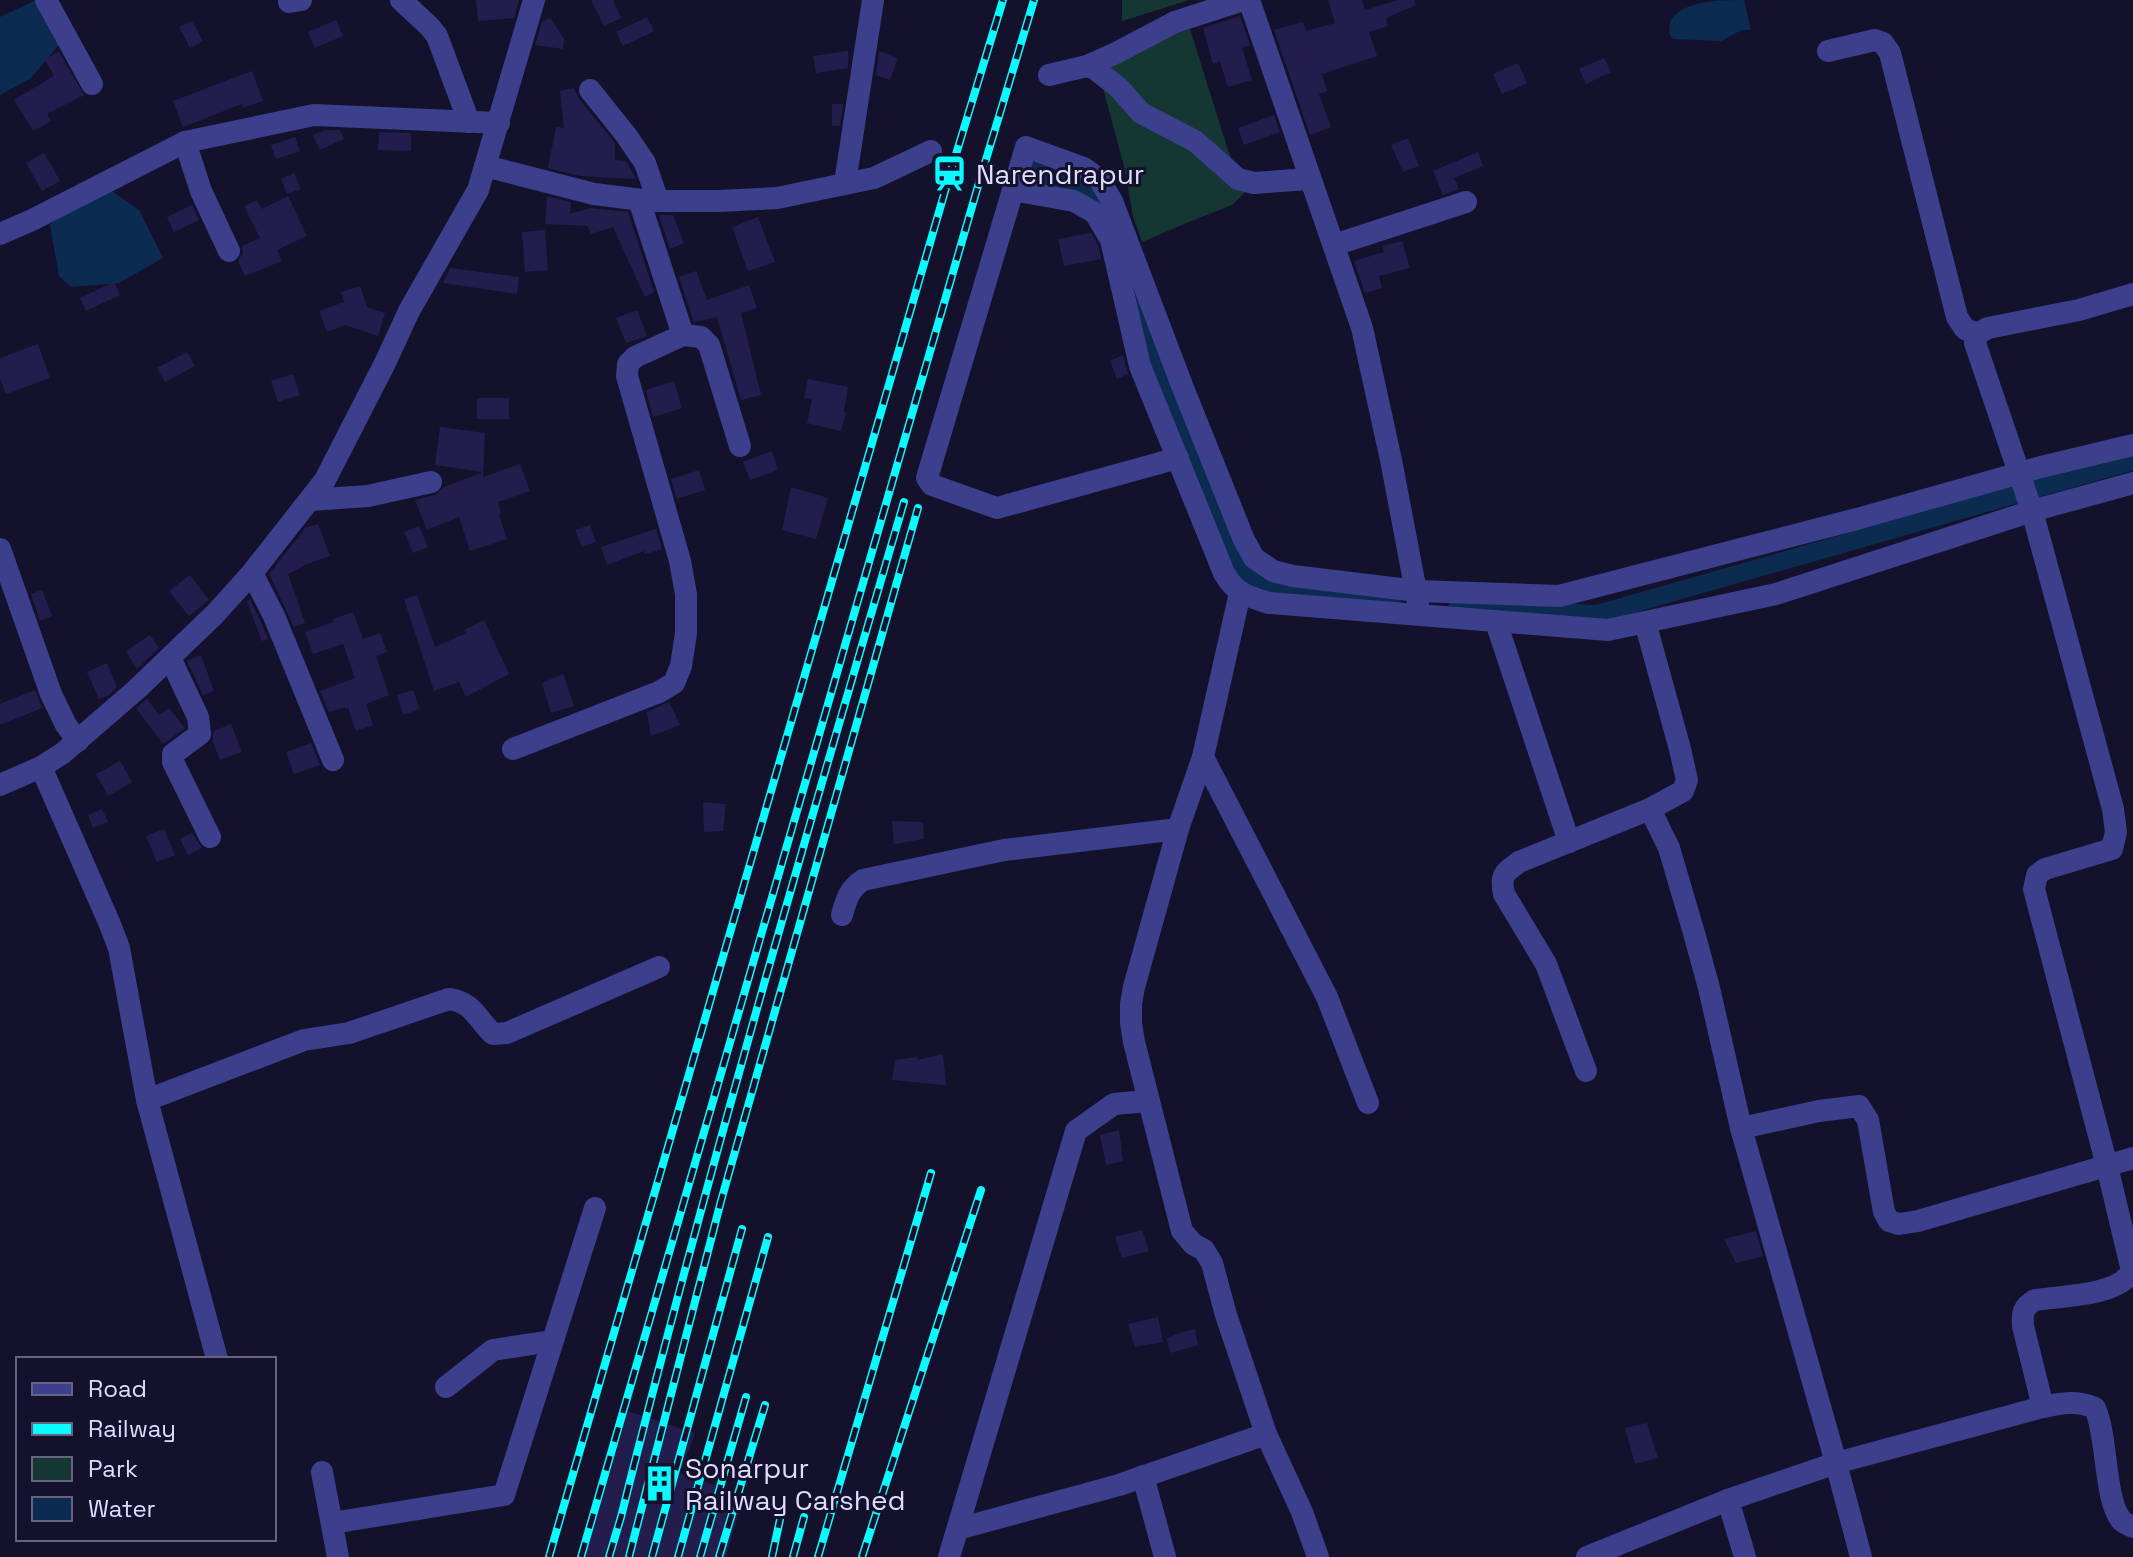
<svg xmlns="http://www.w3.org/2000/svg" width="2133" height="1557" viewBox="0 0 2133 1557" font-family="'Space Grotesk',sans-serif">
  <style>
    .green { fill: #143733 }
    .water { fill: #0c2b51 }
    .lines { fill: none; stroke-linecap: round; stroke-linejoin: round }
    .canal { stroke: #0c2b51; stroke-width: 18 }
    .building { fill: #231d4e }
    .minor { stroke: #3b3f8c; stroke-width: 22 }
    .rail-casing { stroke: #09faff; stroke-width: 8 }
    .rail { stroke: #14112d; stroke-width: 5; stroke-dasharray: 15; stroke-linecap: butt }
    .labels { text-anchor: middle; dominant-baseline: central; stroke-width: 6; stroke-linejoin: round; paint-order: stroke }
    .poi-label { font-size: 28px; fill: #deddff; stroke: #14112d; text-anchor: start }
  </style>
  <rect width="100%" height="100%" fill="#14112d"/>
  <g class="green">
    <path d="M1122,0H1189L1122,21Z"/>
    <path d="M1190,29L1227,147L1244,193L1232,205L1189,222L1142,242L1133,216L1124,166L1099,73L1160,37Z"/>
  </g>
  <g class="water">
    <path d="M36,0L62,41L31,78L0,95V17Z"/>
    <path d="M1744,0L1751,30H1742L1721,41L1673,39L1669,33C1670,28 1669,24 1671,20C1683,0 1723,0 1744,0Z"/>
    <path d="M100,183L139,210L163,258L119,283L71,287L59,276L50,225L84,191Z"/>
  </g>
  <g class="lines">
    <g class="canal">
      <path d="M1020,167C1058,179 1094,183 1112,223"/>
      <path d="M1139,300L1161,370L1237,554L1248,576L1263,589L1392,603"/>
      <path d="M1457,608L1597,614L2133,461"/>
    </g>
  </g>
  <g class="building">
    <path d="M476,0H519L514,18L478,21Z"/>
    <path d="M591,0H613L621,18L604,26Z"/>
    <path d="M1328,0H1362L1365,10L1398,0H1414L1416,5L1386,18L1388,26L1369,32L1377,56L1322,74L1327,91L1319,94L1331,127L1310,135L1274,30L1303,22L1306,31L1335,23Z"/>
    <path d="M1240,16L1250,45L1242,48L1252,80L1228,87L1220,61L1213,64L1203,28Z"/>
    <path d="M647,17L654,31L623,46L616,32Z"/>
    <path d="M550,18L564,39L563,49L535,45L542,22Z"/>
    <path d="M336,20L343,36L315,48L308,32Z"/>
    <path d="M192,21L203,41L190,48L179,27Z"/>
    <path d="M848,51V68L816,73L813,56Z"/>
    <path d="M879,51L898,58L890,80L876,75Z"/>
    <path d="M59,52L84,95L47,114L51,121L33,131L14,100L54,76L45,59Z"/>
    <path d="M1604,58L1611,72L1586,84L1579,69Z"/>
    <path d="M1518,63L1527,83L1502,94L1493,74Z"/>
    <path d="M252,71L263,101L243,108L242,104L183,127L173,101Z"/>
    <path d="M574,88L579,99L615,143V160L626,161L636,179L580,176L548,168L556,127L564,128L560,91Z"/>
    <path d="M832,104H843L840,126H832Z"/>
    <path d="M1274,115L1280,132L1244,145L1238,128Z"/>
    <path d="M325,130H340L344,139L320,150L313,135Z"/>
    <path d="M379,132L411,133V151L378,150Z"/>
    <path d="M295,137L300,151L276,159L271,145Z"/>
    <path d="M1408,138L1419,166L1403,172L1391,145Z"/>
    <path d="M1478,152L1483,166L1454,178L1459,189L1443,195L1433,171Z"/>
    <path d="M44,153L60,181L42,191L26,163Z"/>
    <path d="M294,173L301,189L287,194L281,179Z"/>
    <path d="M288,196L307,236L277,250L282,261L245,276L238,261L243,253L242,246L260,238L244,206L257,200L262,209Z"/>
    <path d="M547,196L571,202L570,214L590,208L628,212L654,292L645,297L613,227L591,234L588,226L545,224Z"/>
    <path d="M192,205L199,220L174,232L167,217Z"/>
    <path d="M659,215H673L684,243L670,249Z"/>
    <path d="M758,217L775,262L748,271L732,227Z"/>
    <path d="M545,230L548,270L525,272L522,232Z"/>
    <path d="M1091,233L1098,245L1101,259L1064,266L1058,239Z"/>
    <path d="M1402,241L1410,268L1379,276L1382,288L1365,293L1354,261L1384,252L1382,246Z"/>
    <path d="M450,268L519,277L517,294L443,283Z"/>
    <path d="M696,271L707,300L749,285L757,308L741,313L761,395L741,400L717,317L694,322L679,277Z"/>
    <path d="M114,282L120,295L86,311L80,298Z"/>
    <path d="M360,286L367,307L385,313L378,336L345,325L327,332L319,311L344,302L341,292Z"/>
    <path d="M637,310L647,336L626,343L616,318Z"/>
    <path d="M38,344L50,378L6,394L0,378V358Z"/>
    <path d="M187,352L195,366L165,382L157,368Z"/>
    <path d="M1123,355L1128,374L1117,379L1110,361Z"/>
    <path d="M293,374L300,395L278,402L271,381Z"/>
    <path d="M808,379L848,387L844,412L846,413L841,431L807,423L812,399L804,398Z"/>
    <path d="M674,381L682,408L653,417L646,390Z"/>
    <rect x="477" y="398" width="32" height="21"/>
    <path d="M440,427L485,433L483,477L520,464L530,491L498,502L501,514L499,515L507,539L470,551L459,517L427,530L415,500L435,495L444,487L483,472L435,465Z"/>
    <path d="M772,451L778,470L750,480L743,462Z"/>
    <path d="M699,470L705,490L677,499L671,479Z"/>
    <path d="M791,487L828,498L816,539L782,530Z"/>
    <path d="M318,524L330,556L307,564L288,574L305,623L294,627L269,574L296,540L300,538L299,536L305,528Z"/>
    <path d="M590,525L596,542L582,547L575,530Z"/>
    <path d="M419,526L428,547L413,553L404,532Z"/>
    <path d="M656,529L662,549L645,554L644,551L607,565L601,547Z"/>
    <path d="M190,575L209,600L189,616L169,591Z"/>
    <path d="M42,590L52,616L40,621L31,594Z"/>
    <path d="M417,595L435,647L466,633L464,630L484,620L509,674L466,697L459,682L434,691L404,599Z"/>
    <path d="M250,600L261,622L268,639L262,641L247,601Z"/>
    <path d="M353,612L363,639L380,633L387,652L376,656L389,695L366,704L373,725L356,731L348,708L346,709L345,707L329,712L320,691L355,678L343,644L313,654L305,632L334,622L333,619Z"/>
    <path d="M150,635L159,648L137,669L126,651Z"/>
    <path d="M201,655L214,691L203,695L187,661Z"/>
    <path d="M107,663L117,687L109,695L99,699L87,672Z"/>
    <path d="M563,674L574,706L551,713L542,683Z"/>
    <path d="M35,690L42,708L0,725V704Z"/>
    <path d="M413,690L420,709L403,715L397,695Z"/>
    <path d="M147,699L159,715L169,708L185,728L163,744L136,708Z"/>
    <path d="M669,702L680,725L651,736L647,712Z"/>
    <path d="M231,724L242,752L220,760L212,740L214,731Z"/>
    <path d="M311,743L320,765L294,774L286,752Z"/>
    <path d="M120,761L132,782L108,796L96,774Z"/>
    <path d="M703,802L726,804L723,831L704,832Z"/>
    <path d="M102,809L108,822L93,828L88,815Z"/>
    <path d="M892,821L923,822L924,839L894,844Z"/>
    <path d="M164,829L175,855L157,862L146,836Z"/>
    <path d="M192,833L202,848L188,855L180,839Z"/>
    <path d="M943,1054L946,1085L892,1080L895,1060L917,1057V1060Z"/>
    <path d="M1119,1130L1123,1161L1106,1165L1100,1135Z"/>
    <path d="M1142,1230L1149,1251L1122,1258L1115,1237Z"/>
    <path d="M1756,1231L1763,1256L1736,1263L1724,1239Z"/>
    <path d="M1158,1317L1163,1342L1135,1347L1128,1324Z"/>
    <path d="M1195,1329L1198,1345L1171,1353L1166,1339L1182,1332Z"/>
    <path d="M628,1411L695,1433L680,1473L744,1495L726,1557H585Z"/>
    <path d="M1647,1423L1658,1458L1635,1464L1625,1428Z"/>
  </g>
  <g class="lines">
    <g class="minor">
      <path d="M46,0L92,84"/>
      <path d="M401,0L430,27L437,36L469,122"/>
      <path d="M1249,0L1362,328L1391,460L1418,602"/>
      <path d="M289,2L301,0"/>
      <path d="M1828,51L1875,40L1883,43L1890,53L1957,317L1965,329L1977,334"/>
      <path d="M1087,66L1095,69L1119,88L1141,113L1195,141L1238,179L1254,183L1309,179"/>
      <path d="M1049,75L1087,66L1116,53L1175,22L1243,0"/>
      <path d="M590,90L626,135L645,163L658,201"/>
      <path d="M185,142L201,191L229,251"/>
      <path d="M485,166L594,194L650,201H719L777,198L874,178L931,151"/>
      <path d="M845,183L873,0"/>
      <path d="M1013,190L1026,147L1084,168L1099,179L1112,201L1183,388L1244,540L1254,558L1273,571L1293,576L1417,591L1559,596L1857,519L2041,467L2133,445"/>
      <path d="M0,234L32,220L185,142L314,115L499,123"/>
      <path d="M1334,245L1466,202"/>
      <path d="M683,335L701,337L709,345L740,446"/>
      <path d="M1178,458L997,508L932,485L927,478L1013,190L1074,201L1095,213L1111,240L1140,366L1224,573C1236,594 1247,596 1269,603L1608,630L1776,594L2032,511L2133,483"/>
      <path d="M310,500L368,496L431,482"/>
      <path d="M0,549L51,694L66,725L78,741"/>
      <path d="M252,573L274,616L333,760"/>
      <path d="M1240,593L1203,757L1178,829L1134,987L1131,1004V1023L1134,1042L1182,1231L1193,1244L1204,1250L1212,1263L1226,1315L1266,1434L1302,1512L1318,1557"/>
      <path d="M1496,622L1569,842"/>
      <path d="M170,658L198,717L200,734L173,754V762L210,837"/>
      <path d="M513,749L659,692L674,683L681,666L686,633V594L680,561L627,376L628,364L635,357L683,335L639,200"/>
      <path d="M1203,757L1327,997L1368,1103"/>
      <path d="M41,767L109,922L119,948L147,1100L217,1359"/>
      <path d="M0,785L41,767L63,753L137,689L215,614L252,573L325,480L385,363L409,311L478,190L534,0"/>
      <path d="M1650,809L1669,848L1694,933L1709,988L1741,1128L1836,1463L2043,1407C2061,1403 2077,1400 2095,1408C2108,1438 2104,1501 2122,1521C2123,1522 2132,1527 2133,1527"/>
      <path d="M842,915C846,900 849,889 863,880L1004,850L1178,829"/>
      <path d="M1586,1071L1546,964L1504,894C1500,875 1504,873 1519,862L1650,809L1683,791L1687,780L1680,749L1645,622"/>
      <path d="M147,1100L304,1040L349,1033L449,999C473,1002 477,1019 493,1034L507,1033L659,967"/>
      <path d="M1741,1128L1819,1111L1859,1106L1868,1120L1884,1212L1889,1221L1899,1224L1918,1221L2133,1158"/>
      <path d="M446,1387L493,1350L552,1341"/>
      <path d="M2043,1407L2023,1326C2022,1313 2023,1307 2035,1300C2061,1296 2119,1296 2132,1271L2107,1166L2034,889L2037,875L2045,869L2112,849L2116,832L2113,809L2032,511L1975,343L1977,334L1988,328L2079,310L2133,294"/>
      <path d="M322,1472L338,1557"/>
      <path d="M1143,1476L1165,1557"/>
      <path d="M1728,1500L1745,1557"/>
      <path d="M332,1523L504,1495L595,1208"/>
      <path d="M958,1529L1119,1485L1266,1434"/>
      <path d="M949,1557L1076,1131L1114,1104L1148,1101"/>
      <path d="M1587,1557L1728,1500L1836,1463L1861,1557"/>
    </g>
    <defs>
      <g id="rail">
        <path d="M549,1557L950,174L1003,0"/>
        <path d="M581,1557L978,186L1034,0"/>
        <path d="M609,1557L621,1517C706,1176 805,839 904,502"/>
        <path d="M629,1557L721,1201L918,508"/>
        <path d="M652,1557L742,1229"/>
        <path d="M678,1557L768,1237"/>
        <path d="M700,1557L746,1397"/>
        <path d="M719,1557L765,1405"/>
        <path d="M772,1557L782,1510"/>
        <path d="M793,1557L804,1517"/>
        <path d="M818,1557L931,1173"/>
        <path d="M862,1557L981,1190"/>
      </g>
    </defs>
    <use href="#rail" class="rail-casing"/>
    <use href="#rail" class="rail"/>
  </g>
  <defs>
    <symbol id="station-bare" viewBox="-9 -9 18 18"><path d="M-3-6H3Q5-6 5-4V2Q5 4 3 4L4.5 6H3L1.5 4h-3L-3 6H-4.5L-3 4Q-5 4-5 2V-4Q-5-6-3-6ZM-3.5-4v3h7v-3ZM-3.5 1v1.5H-2V1ZM2 1v1.5H3.5V1Z" fill="#09faff" stroke="#14112d" stroke-width="2.5" paint-order="stroke"/></symbol>
    <symbol id="building-bare" viewBox="-9 -9 18 18"><path d="M-4-6H4V6H1V3H-1V6H-4ZM-2.5-4.3h1.7v1.8h-1.7ZM.8-4.3h1.7v1.8H.8ZM-2.5-1h1.7V.8h-1.7ZM.8-1h1.7V.8H.8Z" fill="#09faff" stroke="#14112d" stroke-width="2.5" paint-order="stroke"/></symbol>
  </defs>
  <g fill-rule="evenodd">
    <use href="#station-bare" x="924" y="148" width="51" height="51"/>
    <use href="#building-bare" x="634" y="1458" width="51" height="51"/>
  </g>
  <g class="labels">
    <g class="poi-label">
      <text x="976" y="174">Narendrapur</text>
      <text x="685" y="1468">Sonarpur<tspan x="685" dy="32">Railway Carshed</tspan></text>
    </g>
  </g>
  <rect x="16" y="1357" width="260" height="184" fill="#14112d" stroke="#656381" stroke-width="2"/>
  <rect x="32" y="1383" width="40" height="12" fill="#3b3f8c" stroke="#656381" stroke-width="2"/>
  <text x="88" y="1397" font-size="24" fill="#deddff">Road</text>
  <rect x="32" y="1423" width="40" height="12" fill="#09faff" stroke="#656381" stroke-width="2"/>
  <text x="88" y="1437" font-size="24" fill="#deddff">Railway</text>
  <rect x="32" y="1457" width="40" height="24" fill="#143733" stroke="#656381" stroke-width="2"/>
  <text x="88" y="1477" font-size="24" fill="#deddff">Park</text>
  <rect x="32" y="1497" width="40" height="24" fill="#0c2b51" stroke="#656381" stroke-width="2"/>
  <text x="88" y="1517" font-size="24" fill="#deddff">Water</text>
</svg>
